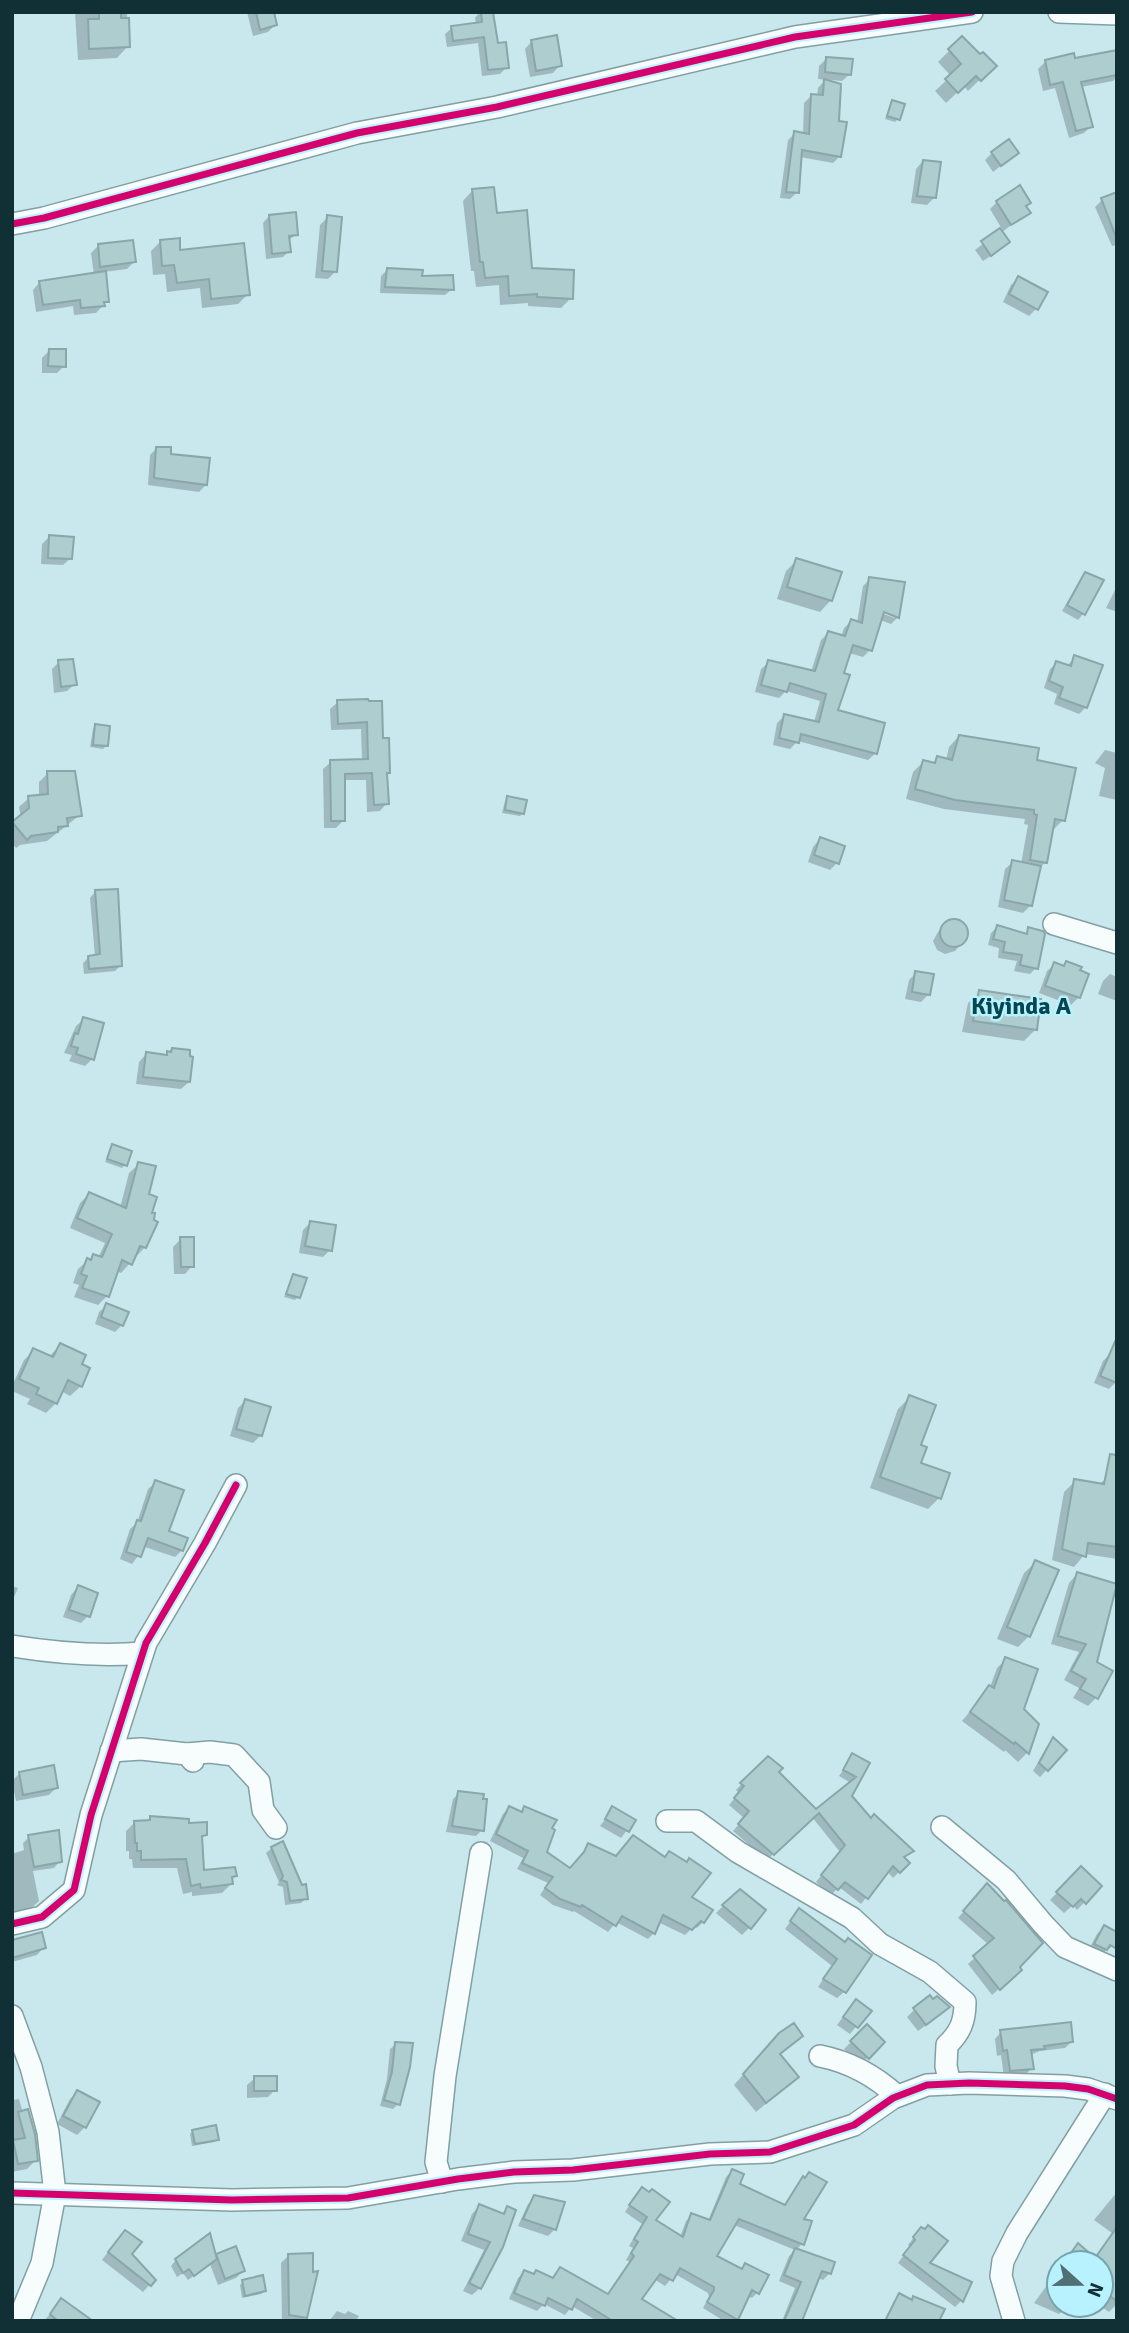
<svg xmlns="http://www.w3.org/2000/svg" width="1129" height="2333" viewBox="0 0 1129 2333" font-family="Signika,sans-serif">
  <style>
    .shadow { fill: #0003; fill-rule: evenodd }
    .building { fill: #aecdcf; stroke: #89a6a8; stroke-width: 2 }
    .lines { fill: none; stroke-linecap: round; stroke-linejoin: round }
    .minor-casing { stroke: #829fa4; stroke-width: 24 }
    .minor { stroke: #f7fcfc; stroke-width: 21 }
    .cycleway-casing { stroke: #b8f2fe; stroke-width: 11 }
    .cycleway { stroke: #d6006c; stroke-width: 7 }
    .labels { text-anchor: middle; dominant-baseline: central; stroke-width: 5; stroke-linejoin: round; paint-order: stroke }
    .quarter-label { font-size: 24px; font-weight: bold; fill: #054650; stroke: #b8f2fe }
  </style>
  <rect width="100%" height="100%" fill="#c8e8ee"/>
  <g class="shadow">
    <path d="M75,12H127L128,46L117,58L78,60Z"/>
    <path d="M247,12H272L275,25L268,32L253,36Z"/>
    <path d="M480,12H491L497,45L507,67L500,74L482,76L478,43L447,47L445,34L452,28L476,24L475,18Z"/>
    <path d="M962,38L980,57L994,66L968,91L964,86L946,103L935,91L951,76L938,62Z"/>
    <path d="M532,41L560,65L553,73L530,77L525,49Z"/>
    <path d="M1117,56V77L1113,81L1081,87L1091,126L1084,133L1069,138L1055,88L1043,91L1038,69L1046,61Z"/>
    <path d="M826,59L850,74L842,81L818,79L819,66Z"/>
    <path d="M825,80L837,123L840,156L833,163L800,157L797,192L790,199L780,198L788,140L795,133L803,135L804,103L811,96H817L818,88Z"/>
    <path d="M892,102L898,119L895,122L885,119Z"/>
    <path d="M992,153H1017L993,172L985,160Z"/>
    <path d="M923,161L934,198L927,205L911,203L916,169Z"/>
    <path d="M472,191L495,215L531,269L571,298L561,308L528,306V303L500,305L499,285L476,287L474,271H471L463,201Z"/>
    <path d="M1117,194V245L1112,246L1095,207L1102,200Z"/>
    <path d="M997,202L1025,207L1028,213L1002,232L1001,249L983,261L975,250L1002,229L990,209Z"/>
    <path d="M269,216L296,234L288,241L289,251L283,257L266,259L263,223Z"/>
    <path d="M328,217L336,271L328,279L315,278L320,225Z"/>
    <path d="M161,241L179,252L248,294L238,304L202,308L200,288L167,292L165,274L153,275L151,251Z"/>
    <path d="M99,245L134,262L127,269L104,272L107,301L96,313L74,315L73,306L36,312L33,290L40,282L94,275L91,253Z"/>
    <path d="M387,270L421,278L452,289L445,295L380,293L381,276Z"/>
    <path d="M1019,278L1036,309L1029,316L1003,302L1011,285Z"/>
    <path d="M49,351L64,366L57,373H42V358Z"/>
    <path d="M157,448L169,455L206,485L199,492L148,485L150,455Z"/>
    <path d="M49,537L71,558L63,565L41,564L42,544Z"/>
    <path d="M797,560L831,600L820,612L777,599L786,571Z"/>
    <path d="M1086,574L1083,614L1078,620L1062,611L1080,580Z"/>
    <path d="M870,579L898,617L891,624L880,620L870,650L863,657L849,653L842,674L836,712L876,753L868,760L798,741L790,749L773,745L777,723L784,716L814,722L820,701L786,691L779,698L755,692L761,669L769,662L811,672L821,640L828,633L841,637L844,628L851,621L857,623L863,586ZM877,608L895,615V618L875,611Z"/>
    <path d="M1117,586V612L1106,608Z"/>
    <path d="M1075,657L1086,707L1079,714L1054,704L1057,694L1044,688L1050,669L1057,663L1067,666Z"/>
    <path d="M59,662L75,684L67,691L54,693L52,669Z"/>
    <path d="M367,700L381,740L388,772L385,775L387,803L380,811L367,812L366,780H343L344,820L336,828H324L323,769L331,762L362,761L361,729L331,730L330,709L338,702Z"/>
    <path d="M96,725L106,746L103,749L90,747L93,729Z"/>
    <path d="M959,736L1035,761L1063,820L1053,830L1046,862L1038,869L1031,905L1023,913L998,907L1005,869L1013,862L1021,864L1028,825L1024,824L1025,819L944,809L906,799L913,772L923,762L932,764L938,758L946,760L949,747Z"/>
    <path d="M1105,750L1117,753V800L1099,796L1105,768L1095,763Z"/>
    <path d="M48,773L80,815L47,841L20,845L16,848L12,843V824L21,818L19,807L29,798L39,797V782Z"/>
    <path d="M508,798L523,813L520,816L502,813L505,801Z"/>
    <path d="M820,839L837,863L830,870L808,862L813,847Z"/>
    <path d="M95,892L121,965L115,971L84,974L83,963L89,957H95L90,898Z"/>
    <path d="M955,921L964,925L967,937L955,951L945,954L937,950L933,941L938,932L946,924Z"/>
    <path d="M997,927L1023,935L1029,929L1036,968L1030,974L1014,971L1017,961L998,958L999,948L988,945L991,933Z"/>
    <path d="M1066,963L1079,997L1071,1005L1039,993L1047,971L1055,964L1063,967Z"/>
    <path d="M916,973L928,995L921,1002L905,999L909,980Z"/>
    <path d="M1110,974L1117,977V1001L1098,994L1103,981Z"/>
    <path d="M980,992L1035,1030L1024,1041L962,1032L968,1003Z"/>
    <path d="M84,1019L92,1059L85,1066L69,1061L72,1055L64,1053L76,1026Z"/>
    <path d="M173,1050L189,1082L181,1089L136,1084L139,1062L146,1054L165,1056Z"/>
    <path d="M113,1146L125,1165L122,1168L105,1162Z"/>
    <path d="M139,1164L147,1196L145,1247L121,1273L116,1271L107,1296L98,1305L74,1297L79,1285L73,1283L78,1269L93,1256L98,1258L105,1243L70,1228L80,1203L89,1194L120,1208L129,1173Z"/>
    <path d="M310,1223L330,1250L323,1257L299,1253L303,1230Z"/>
    <path d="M181,1239L192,1266L185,1274H174L173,1247Z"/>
    <path d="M293,1276L298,1297L295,1300L284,1297Z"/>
    <path d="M107,1305L122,1325L115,1332L95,1324L99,1312Z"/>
    <path d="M60,1345L80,1365L81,1386L70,1396L61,1391L56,1403L46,1413L27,1404L30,1399L12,1391V1386L24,1360L34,1350L49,1357Z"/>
    <path d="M1110,1354L1116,1382L1109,1389L1094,1383L1103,1361Z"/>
    <path d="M910,1397L919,1446V1464L939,1498L928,1509L870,1488L898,1409Z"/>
    <path d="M245,1401L269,1408L260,1436L253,1443L230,1436L238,1408Z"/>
    <path d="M1106,1478L1117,1480V1559L1085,1554L1074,1567L1052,1560L1064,1492L1075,1481L1099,1485Z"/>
    <path d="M156,1482L167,1532L182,1550L175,1557L145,1547L132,1564L120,1559L130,1529L137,1523L148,1489Z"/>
    <path d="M1036,1562L1029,1636L1018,1647L997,1639L1024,1573Z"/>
    <path d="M1077,1574L1095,1663L1096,1698L1088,1706L1073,1698L1079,1688L1064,1680L1079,1652L1051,1644L1069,1583Z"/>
    <path d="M12,1586L18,1588L12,1602Z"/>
    <path d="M78,1587L88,1616L81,1623L63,1617L71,1595Z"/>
    <path d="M1006,1659L1022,1710L1037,1725L1027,1753L1018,1762L1005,1750L1004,1752L962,1721L990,1687L997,1668Z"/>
    <path d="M1054,1739L1065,1750L1040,1777L1033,1771L1047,1746Z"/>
    <path d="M853,1756L868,1764L850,1796L871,1820L912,1851L903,1858L908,1863L893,1878L887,1871L861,1904L839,1887L831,1895L816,1882L840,1852L812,1817L767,1860L733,1831L744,1818L729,1805L739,1793L736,1790L745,1780L777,1772L815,1811L851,1783L839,1776Z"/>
    <path d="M20,1773L56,1788L49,1795L16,1801L12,1781Z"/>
    <path d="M459,1793L482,1830L476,1836L446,1832L453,1799Z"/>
    <path d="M509,1808L520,1813L525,1808L544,1852L570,1870L588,1845L690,1897L703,1922L697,1928L694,1926L685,1935L658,1922L654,1933L648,1939L616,1922L608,1932L574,1911L573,1912L553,1905L540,1895L548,1883L517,1869L523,1858L490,1841L503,1814Z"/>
    <path d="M613,1809L634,1821L621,1838L600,1826Z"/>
    <path d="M151,1817L187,1820V1825L206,1835L200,1840L202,1872L235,1875L231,1879V1884L222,1893L192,1896V1892L183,1894L177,1868H133L132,1859H129V1851H126V1831L135,1822H146Z"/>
    <path d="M29,1837L60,1861L54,1868L33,1871L39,1901L28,1911L12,1914V1854L24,1850L23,1843Z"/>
    <path d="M272,1848L306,1898L301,1903L285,1905L283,1887L277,1885L279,1882L266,1853Z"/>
    <path d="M1081,1868L1100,1886L1077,1910L1073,1905L1064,1913L1050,1900Z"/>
    <path d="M981,1892L1018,1967L1014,1976L992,1995L968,1964L989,1945L958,1918Z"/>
    <path d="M723,1906L750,1927L742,1935L716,1913Z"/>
    <path d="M799,1910L845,1944L844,1992L837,1998L818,1987L832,1966L785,1929Z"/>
    <path d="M1104,1927L1113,1946L1098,1956L1088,1951L1097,1934Z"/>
    <path d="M12,1942L44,1947L37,1955L12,1962Z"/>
    <path d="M849,2009L869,2011L850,2034L837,2025Z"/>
    <path d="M914,2010L941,2014L918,2031L907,2017Z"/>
    <path d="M867,2026L883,2042L860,2065L844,2049Z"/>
    <path d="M1001,2032L1072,2041L1065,2048L1040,2051L1030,2055L1032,2068L1025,2075L1004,2077L1001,2055L997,2056L995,2039Z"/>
    <path d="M801,2036L778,2055L797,2077L756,2112L734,2085L769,2045Z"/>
    <path d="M396,2044L398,2104L393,2109L380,2106L387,2079L390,2049Z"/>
    <path d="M255,2078L275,2090L268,2097L247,2098V2085Z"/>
    <path d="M77,2092L98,2103L85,2127L77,2135L57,2124L70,2099Z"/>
    <path d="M19,2099L36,2160L27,2169L12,2172V2100Z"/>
    <path d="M193,2131L217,2139L214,2142L192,2146L190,2134Z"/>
    <path d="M732,2171L737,2185L783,2206L803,2179L802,2244L796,2250L830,2273L823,2280L818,2278L800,2321H782L795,2288L779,2281L789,2256L795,2250L734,2225L715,2256L741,2270L745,2265L758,2292L752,2298L747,2296L735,2321H724L703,2308L709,2297L708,2293L675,2274L665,2286L654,2279L639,2300L662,2321H597L572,2306L565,2315L544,2304L537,2311L509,2299L518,2278L524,2272L552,2279L561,2269L607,2295L630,2262L626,2260L633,2248L629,2246L642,2224L625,2212L636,2195L653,2221L680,2237L686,2221L692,2215L708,2221L726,2177Z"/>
    <path d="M1117,2192V2304L1109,2312L1099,2305H1101V2263H1063L1079,2245L1093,2259L1110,2239L1112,2233L1094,2220Z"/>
    <path d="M535,2197L555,2229L548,2236L518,2226L528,2204Z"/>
    <path d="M479,2206L501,2215L508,2208L480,2288L472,2295L463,2291L484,2250L461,2241L472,2214Z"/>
    <path d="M915,2236L928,2264L969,2283L961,2301L955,2307L898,2263L910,2247L908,2245Z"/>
    <path d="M118,2239L154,2280L143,2292L102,2260Z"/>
    <path d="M217,2255L243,2271L236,2278L218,2285L210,2264L188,2280L183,2273L177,2277L171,2266L176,2260L215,2257Z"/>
    <path d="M288,2256L305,2317L302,2321H282L281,2263Z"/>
    <path d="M1059,2269V2305H1070L1059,2314L1034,2303Z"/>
    <path d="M243,2282L264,2291L261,2294L242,2298L240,2285Z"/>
    <path d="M899,2295L937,2321H884L894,2301Z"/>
    <path d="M62,2300L90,2321H44Z"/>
    <path d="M337,2311L345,2314L348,2311L359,2316L356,2321H329Z"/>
  </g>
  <g class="building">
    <path d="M99,12H121V18H129L130,47L89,49L88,19H99Z"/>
    <path d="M256,12H274L277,25L260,30Z"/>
    <path d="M481,12H493L498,43L506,42L509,68L488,70L484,37L453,41L451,26L482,22Z"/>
    <path d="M557,35L562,66L536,71L531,40Z"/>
    <path d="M962,36L980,54L983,52L997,66L981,81L976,76L958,93L945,79L961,64L948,49Z"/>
    <path d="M1117,50V75L1081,82L1093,127L1076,131L1063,82L1050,85L1045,60L1074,53L1075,58Z"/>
    <path d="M826,57L853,59L851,75L825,72Z"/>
    <path d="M824,79L841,84L839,121L847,122L841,157L802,150L799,193L786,192L794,131L809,134L811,94L823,95Z"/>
    <path d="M892,100L905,104L900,120L887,116Z"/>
    <path d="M1009,139L1019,153L1001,166L991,152Z"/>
    <path d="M923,160L941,162L936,198L917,196Z"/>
    <path d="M1020,185L1031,203L1026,206L1031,213L1011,225L996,201Z"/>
    <path d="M494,187L497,213L527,210L532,268L574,270L573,299L537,297V294L509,296L508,276L485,278L483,262H480L472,189Z"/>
    <path d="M1117,192V236L1116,237L1101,198Z"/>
    <path d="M296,212L298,235L289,236L291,252L272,254L269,215Z"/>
    <path d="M327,215L342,217L337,272L322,271Z"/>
    <path d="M1000,228L1010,242L991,256L981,241Z"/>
    <path d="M180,238V250L244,243L250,295L211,299L209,279L177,283L174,265L162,266L160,240Z"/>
    <path d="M133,240L136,262L100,267L98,244Z"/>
    <path d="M387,268L423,270L422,276L453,275L454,290L385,287Z"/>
    <path d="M106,271L109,302H104L105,306L81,308L80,300L43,305L39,281Z"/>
    <path d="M1018,276L1048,292L1038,310L1009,294Z"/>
    <path d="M49,349H66V367L48,366Z"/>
    <path d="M156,447H171V454L210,458L207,485L154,478Z"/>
    <path d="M49,535L74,537L72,559L48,558Z"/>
    <path d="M796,558L842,572L832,601L787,587Z"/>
    <path d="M1085,572L1104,580L1085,615L1067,605Z"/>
    <path d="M869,577L905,582L899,618L884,612L872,651L853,645L844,673L850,675L838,710L885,723L877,754L801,734L799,743L779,738L784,714L819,722L826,694L790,683L787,692L761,685L768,660L815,671L828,631L845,636L851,619L862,623Z"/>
    <path d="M1074,655L1103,665L1087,708L1059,698L1063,687L1049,681L1056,661L1071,666Z"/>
    <path d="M73,659L77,685L61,687L58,660Z"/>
    <path d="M368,699L369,701H382L383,738H389L390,773H387L389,804L374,805L372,773L345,774V821H331L330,760L368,759L367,722L338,724L337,700Z"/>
    <path d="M95,724L110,726L108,746L93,745Z"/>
    <path d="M959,735L1039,748L1037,760L1076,768L1065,821L1055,819L1047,863L1030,860L1037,815L1034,814V810L955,800L915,789L923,760L935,763L937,756L952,760Z"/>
    <path d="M47,771H75L82,816L67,818L68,826L58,827V832L31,836L27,840L12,822L29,808L28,796L48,794Z"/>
    <path d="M507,796L527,800L524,814L505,810Z"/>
    <path d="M820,837L845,846L839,864L814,855Z"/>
    <path d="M1012,860L1041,866L1032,906L1004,900Z"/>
    <path d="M118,889L122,966L89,969L88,956L100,954L95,890Z"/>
    <circle cx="954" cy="933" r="14"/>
    <path d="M997,925L1027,934L1028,927L1043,931L1045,934L1038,969L1020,965L1022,955L1003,952L1005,942L993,939Z"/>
    <path d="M1066,961L1082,967L1080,970L1089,974L1080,998L1045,986L1054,962L1064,966Z"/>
    <path d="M915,971L934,974L930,995L912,992Z"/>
    <path d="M979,990L1041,999L1037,1030L973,1021Z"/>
    <path d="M83,1017L104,1023L94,1060L76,1054L78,1048L71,1046L75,1033L78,1034Z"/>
    <path d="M172,1048L190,1050V1056L193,1057L190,1082L143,1077L146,1052L167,1055V1051L171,1052Z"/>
    <path d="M112,1144L132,1151L127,1166L107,1159Z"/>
    <path d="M138,1162L156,1166L149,1194L157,1197L152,1213H155L154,1220L158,1222L146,1248L140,1246L132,1265L122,1260L109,1297L82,1288L87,1276L81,1274L87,1258L91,1260L93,1254L102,1257L112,1234L77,1218L89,1192L126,1208Z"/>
    <path d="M310,1221L336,1225L332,1251L305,1246Z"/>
    <path d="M180,1237H194V1267H181Z"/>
    <path d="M293,1274L307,1278L300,1298L286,1294Z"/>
    <path d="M106,1303L129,1312L123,1326L101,1317Z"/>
    <path d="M1117,1337V1383L1100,1376Z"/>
    <path d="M60,1343L86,1355L82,1364L90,1368L82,1387L68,1380L57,1404L36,1394L39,1388L19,1379L33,1348L53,1357Z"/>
    <path d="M909,1395L936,1405L921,1445L927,1447L921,1463L950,1473L941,1499L880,1477Z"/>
    <path d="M245,1399L271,1407L262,1436L236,1429Z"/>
    <path d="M1110,1454L1117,1455V1547L1088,1543L1086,1557L1062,1549L1074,1479L1104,1484Z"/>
    <path d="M155,1480L184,1490L169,1531L188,1538L183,1551L148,1538L141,1557L126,1552L137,1520L141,1521Z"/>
    <path d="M1035,1560L1059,1570L1030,1637L1007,1627Z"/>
    <path d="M1077,1572L1117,1584L1097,1662L1113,1671L1098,1699L1080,1689L1086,1679L1071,1671L1086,1644L1058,1636Z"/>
    <path d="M78,1585L98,1593L90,1617L69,1610Z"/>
    <path d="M1005,1657L1038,1669L1024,1709L1039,1724L1029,1754L1015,1742L1014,1744L970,1712L989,1685L994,1688Z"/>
    <path d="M1053,1737L1067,1750L1048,1771L1039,1763Z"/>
    <path d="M852,1753L870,1763L852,1796L871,1818L874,1814L914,1851L904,1857L910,1863L900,1873L893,1866L868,1899L845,1882L838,1890L821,1875L845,1845L819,1813L774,1855L738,1824L749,1811L734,1798L744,1786L740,1783L768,1756L783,1768L779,1772L816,1809L856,1777L843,1770Z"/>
    <path d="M54,1765L58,1788L23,1795L19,1772Z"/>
    <path d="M458,1791L484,1794L483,1799H487L484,1831L452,1826Z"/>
    <path d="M509,1806L522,1812L524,1806L557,1820L552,1828L555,1830L547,1852L570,1868L584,1852L588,1843L616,1856L633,1835L665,1857L669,1851L687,1862L689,1858L711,1873L692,1897L713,1910L704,1923L701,1921L692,1930L663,1915L655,1934L622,1916L616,1926L582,1905L581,1907L560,1899L545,1888L553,1877L522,1863L528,1851L496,1834Z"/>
    <path d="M612,1806L636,1820L629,1832L605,1819Z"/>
    <path d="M150,1816L189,1819V1823L207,1822V1835L202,1836L204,1870L235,1867L237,1876L232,1877L233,1884L201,1888L200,1884L191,1886L186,1859L141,1860V1851H137V1843H135L134,1821L150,1820Z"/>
    <path d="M59,1830L62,1862L34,1867L28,1835Z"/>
    <path d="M283,1841L302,1885L306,1884L308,1899L290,1901L287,1882L281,1880L283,1876L271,1847Z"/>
    <path d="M1081,1866L1102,1886L1086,1904L1081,1899L1073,1907L1056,1892Z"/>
    <path d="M987,1883L1004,1901L1006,1900L1043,1943L1020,1967L1022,1970L1000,1990L973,1956L994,1938L963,1911Z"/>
    <path d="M740,1889L766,1910L751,1929L722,1905Z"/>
    <path d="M799,1908L845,1942L848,1938L872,1955L846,1993L823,1979L837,1959L790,1921Z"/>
    <path d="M1104,1925L1117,1932V1949L1110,1945L1107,1950L1094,1944Z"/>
    <path d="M42,1932L46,1948L12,1958V1940Z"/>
    <path d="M930,1995L933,1999L937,1996L950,2007L926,2025L913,2008Z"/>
    <path d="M856,1999L872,2011L858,2028L843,2017Z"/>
    <path d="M1071,2022L1073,2042L1044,2046L1045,2049L1031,2050L1034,2069L1010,2071L1007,2050L1003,2051L1000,2030Z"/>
    <path d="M794,2023L803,2036L780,2054L799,2077L766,2103L743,2074L779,2033Z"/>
    <path d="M867,2024L885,2042L869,2059L850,2041Z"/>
    <path d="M395,2042L413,2043L410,2067L400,2105L384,2100L392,2072Z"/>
    <rect x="254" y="2076" width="23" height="15"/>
    <path d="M77,2090L100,2102L86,2128L63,2116Z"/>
    <path d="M28,2109L35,2134L38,2161L18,2164L13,2140L25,2138L18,2112Z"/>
    <path d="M216,2125L219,2140L195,2144L192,2130Z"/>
    <path d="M732,2169L744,2174L740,2184L785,2205L803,2176L805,2178L809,2172L827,2182L804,2219L812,2221L804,2245L739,2219L717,2256L742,2269L745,2263L769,2275L759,2294L752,2290L738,2320L707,2302L714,2290V2287L680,2268L673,2281L660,2274L642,2299L678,2321H613L577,2299L572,2310L548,2298L545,2306L514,2293L524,2270L534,2274L536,2270L553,2278L560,2267L608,2294L634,2256L631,2253L638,2242L634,2239L647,2217L629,2205L642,2187L649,2192L652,2189L670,2202L656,2220L683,2237L691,2213L710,2220Z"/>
    <path d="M534,2195L565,2202L556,2230L523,2219Z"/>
    <path d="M479,2204L504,2214L507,2206L516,2210L503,2247L481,2289L469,2283L490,2242L468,2234Z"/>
    <path d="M928,2225L948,2241L930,2263L972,2282L963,2302L903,2255L915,2240L913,2237L921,2227L925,2229Z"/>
    <path d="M1117,2227V2301L1101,2290V2263H1064L1078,2243L1095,2258Z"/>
    <path d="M125,2230L142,2242L132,2254L156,2280L151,2286L108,2252Z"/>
    <path d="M210,2233L217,2259L194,2276L189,2269L183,2273L175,2259Z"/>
    <path d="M236,2246L245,2271L225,2279L216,2254Z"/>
    <path d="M795,2248L835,2262L831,2274L822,2271L802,2321H784L801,2282L784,2275Z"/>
    <path d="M313,2253V2272L318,2271L307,2318L289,2315L288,2254Z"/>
    <path d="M263,2275L266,2291L245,2296L242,2280Z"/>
    <path d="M899,2293L912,2300L913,2296L945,2309L939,2321H885Z"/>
    <path d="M61,2298L93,2321H58L50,2314Z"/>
  </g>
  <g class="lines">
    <defs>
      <g id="minor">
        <path d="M1059,12L1117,14"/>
        <path d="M12,224L44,218L357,133L497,107L795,37L972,12"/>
        <path d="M1054,924L1117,943"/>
        <path d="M12,1646C56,1653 98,1657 142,1653"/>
        <path d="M111,1751L141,1749L187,1754L193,1761"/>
        <path d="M187,1754L210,1752L234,1755L259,1782L263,1810L276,1828"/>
        <path d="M667,1821H696L738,1852L852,1918L880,1944L930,1972L965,2002C965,2020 961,2032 947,2045L946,2066L950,2084"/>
        <path d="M942,1827L1006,1880L1043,1924L1065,1947L1117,1970"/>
        <path d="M12,1924L42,1917L74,1890L91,1815L146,1643L205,1543L236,1485"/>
        <path d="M12,2016L31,2067L48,2132L55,2194L42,2263L18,2321"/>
        <path d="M820,2056C850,2062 874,2075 897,2096"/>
        <path d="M442,2182L436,2162L445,2076L481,1853"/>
        <path d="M12,2193L232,2200L348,2198L458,2179L514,2172L573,2170L710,2154L770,2152L854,2125L893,2098L927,2085L969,2083L1065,2086L1088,2089L1117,2099"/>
        <path d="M1014,2321L1001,2276L1003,2261L1017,2233L1105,2094"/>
      </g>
    </defs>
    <use href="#minor" class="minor-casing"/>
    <use href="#minor" class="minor"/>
    <defs>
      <g id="cycleway">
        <path d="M12,224L44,218L357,133L497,107L795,37L972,12"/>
        <path d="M12,1924L42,1917L74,1890L91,1815L146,1643L205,1543L236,1485"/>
        <path d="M12,2193L232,2200L348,2198L458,2179L514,2172L573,2170L710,2154L770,2152L854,2125L893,2098L927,2085L969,2083L1065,2086L1088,2089L1117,2099"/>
      </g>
    </defs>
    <use href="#cycleway" class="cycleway-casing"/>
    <use href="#cycleway" class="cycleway"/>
  </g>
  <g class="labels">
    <g class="quarter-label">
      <text x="1021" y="1006">Kiyinda A</text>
    </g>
  </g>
  <rect width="1129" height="2333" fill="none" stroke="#113036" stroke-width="28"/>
  <g transform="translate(1080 2284) rotate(111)"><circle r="33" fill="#b8f2fe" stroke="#75a4ae" stroke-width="2"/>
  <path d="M0-5L12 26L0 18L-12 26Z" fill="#517076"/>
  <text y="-10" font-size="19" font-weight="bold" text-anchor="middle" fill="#113036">N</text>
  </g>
</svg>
